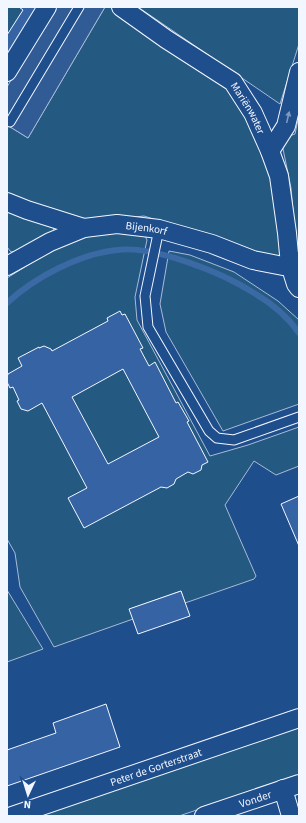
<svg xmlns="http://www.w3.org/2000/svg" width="306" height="823" viewBox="0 0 306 823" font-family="'Source Sans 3',sans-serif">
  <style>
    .green { fill: #245a82; stroke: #a8bbd7 }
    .parking { fill: #305b95; stroke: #a8bbd7 }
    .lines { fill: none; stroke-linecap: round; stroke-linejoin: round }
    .stream { stroke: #3b69a3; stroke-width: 6 }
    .building { fill: #3563a3; stroke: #f2f6ff; fill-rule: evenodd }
    .service-casing { stroke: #f2f6ff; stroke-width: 11 }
    .minor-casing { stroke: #f2f6ff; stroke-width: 20 }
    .service { stroke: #1f4e8c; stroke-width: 9 }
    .minor { stroke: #1f4e8c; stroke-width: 18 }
    .oneway { fill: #7e9ac0 }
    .labels { text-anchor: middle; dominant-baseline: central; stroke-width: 3; stroke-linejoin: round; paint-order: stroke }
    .street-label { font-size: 11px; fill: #f2f6ff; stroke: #1f4e8c }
  </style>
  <rect width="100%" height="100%" fill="#1f4e8c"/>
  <g class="green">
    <path d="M7,7H43L7,64Z"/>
    <path d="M105,7H113L225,86L236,101L258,140L278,201L280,255L278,257L270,256L144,216L109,220L83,219L7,196V125L28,138Z"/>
    <path d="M138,7H299V44L280,104Z"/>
    <path d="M299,115V251L296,245L291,188L281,139L295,134Z"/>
    <path d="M7,207L54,228L53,232L17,251L11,252L7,247Z"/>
    <path d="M143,232L147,240L135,297L137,320L210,456L248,445L299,427V466L276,475L254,461L225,505L256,576L254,579L185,603L181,591L130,609L133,619L54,647L20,587L15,553L7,539V278L60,245L95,234Z"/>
    <path d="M169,251L190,255L234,272L278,301L299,320V404L223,431L166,332L160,304Z"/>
    <path d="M7,590L43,649L7,662Z"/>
    <path d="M299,725V775L179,816H32Z"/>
  </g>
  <path class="parking" d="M54,7H105L28,138L7,125V87Z"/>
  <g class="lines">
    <path class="stream" d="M7,303C35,277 79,254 117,250C154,245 223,273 254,293C271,303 288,317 299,333"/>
  </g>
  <g class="building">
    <path d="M19,7H41L11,55L7,52V35L23,10Z"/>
    <path d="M120,311L122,315L125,314L143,348L140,349L149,366L155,362L176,403L178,402L189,421L187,422L208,462L202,465L201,470L193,474L188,472L176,479L174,484L167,488L161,487L84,528L68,498L87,488L42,403L28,411L21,409L17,401L19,400L13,387L10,388L7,382V377L8,374L22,366L18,358L39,347V348L44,346L51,349L52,351L108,321L107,318ZM123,369L159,437L108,464L72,397Z"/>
    <path d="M299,496V546L281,504Z"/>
    <path d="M181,591L190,616L138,634L129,609Z"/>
    <path d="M106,704L120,747L7,786V750L56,733L53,723Z"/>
  </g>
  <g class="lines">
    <defs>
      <g id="service">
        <path d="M10,122L79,7"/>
        <path d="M159,229L145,296L148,327L209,431L217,438L234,440L299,417"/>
      </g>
      <g id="minor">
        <path id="s1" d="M121,7L166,39L233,82L253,113L270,151L279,176L287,233L290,265L296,284L299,288"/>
        <path d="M7,72L47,7"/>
        <path d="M270,151L286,126L299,72"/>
        <path d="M7,202L27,210L84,228"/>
        <path id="s2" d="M7,266L50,242L84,228L117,224L159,229L212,244L253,260L283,266L290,265L299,261"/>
        <path d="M283,789L291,816"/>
        <path id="s3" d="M12,816L299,718"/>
        <path id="s4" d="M204,816L299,784"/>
      </g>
    </defs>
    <use href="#service" class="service-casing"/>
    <use href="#minor" class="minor-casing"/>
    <use href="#service" class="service"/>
    <use href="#minor" class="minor"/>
  </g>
  <defs><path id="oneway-solid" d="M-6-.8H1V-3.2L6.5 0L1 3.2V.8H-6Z"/></defs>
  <use class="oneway" href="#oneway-solid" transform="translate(288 117) rotate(-77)"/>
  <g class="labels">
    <g class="street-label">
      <text stroke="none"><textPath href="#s1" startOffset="165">Mariënwater</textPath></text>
      <text stroke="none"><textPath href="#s2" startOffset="149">Bijenkorf</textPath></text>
      <text stroke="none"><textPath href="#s3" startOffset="152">Peter de Gorterstraat</textPath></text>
      <text stroke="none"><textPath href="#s4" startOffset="54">Vonder</textPath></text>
    </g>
  </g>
  <rect width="306" height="823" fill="none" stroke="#f2f6ff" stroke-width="16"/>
  <g transform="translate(28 795) rotate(184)" stroke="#1f4e8c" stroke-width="3" paint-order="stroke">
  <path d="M0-3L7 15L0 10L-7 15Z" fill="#f2f6ff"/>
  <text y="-6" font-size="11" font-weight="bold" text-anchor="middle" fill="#f2f6ff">N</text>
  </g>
</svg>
